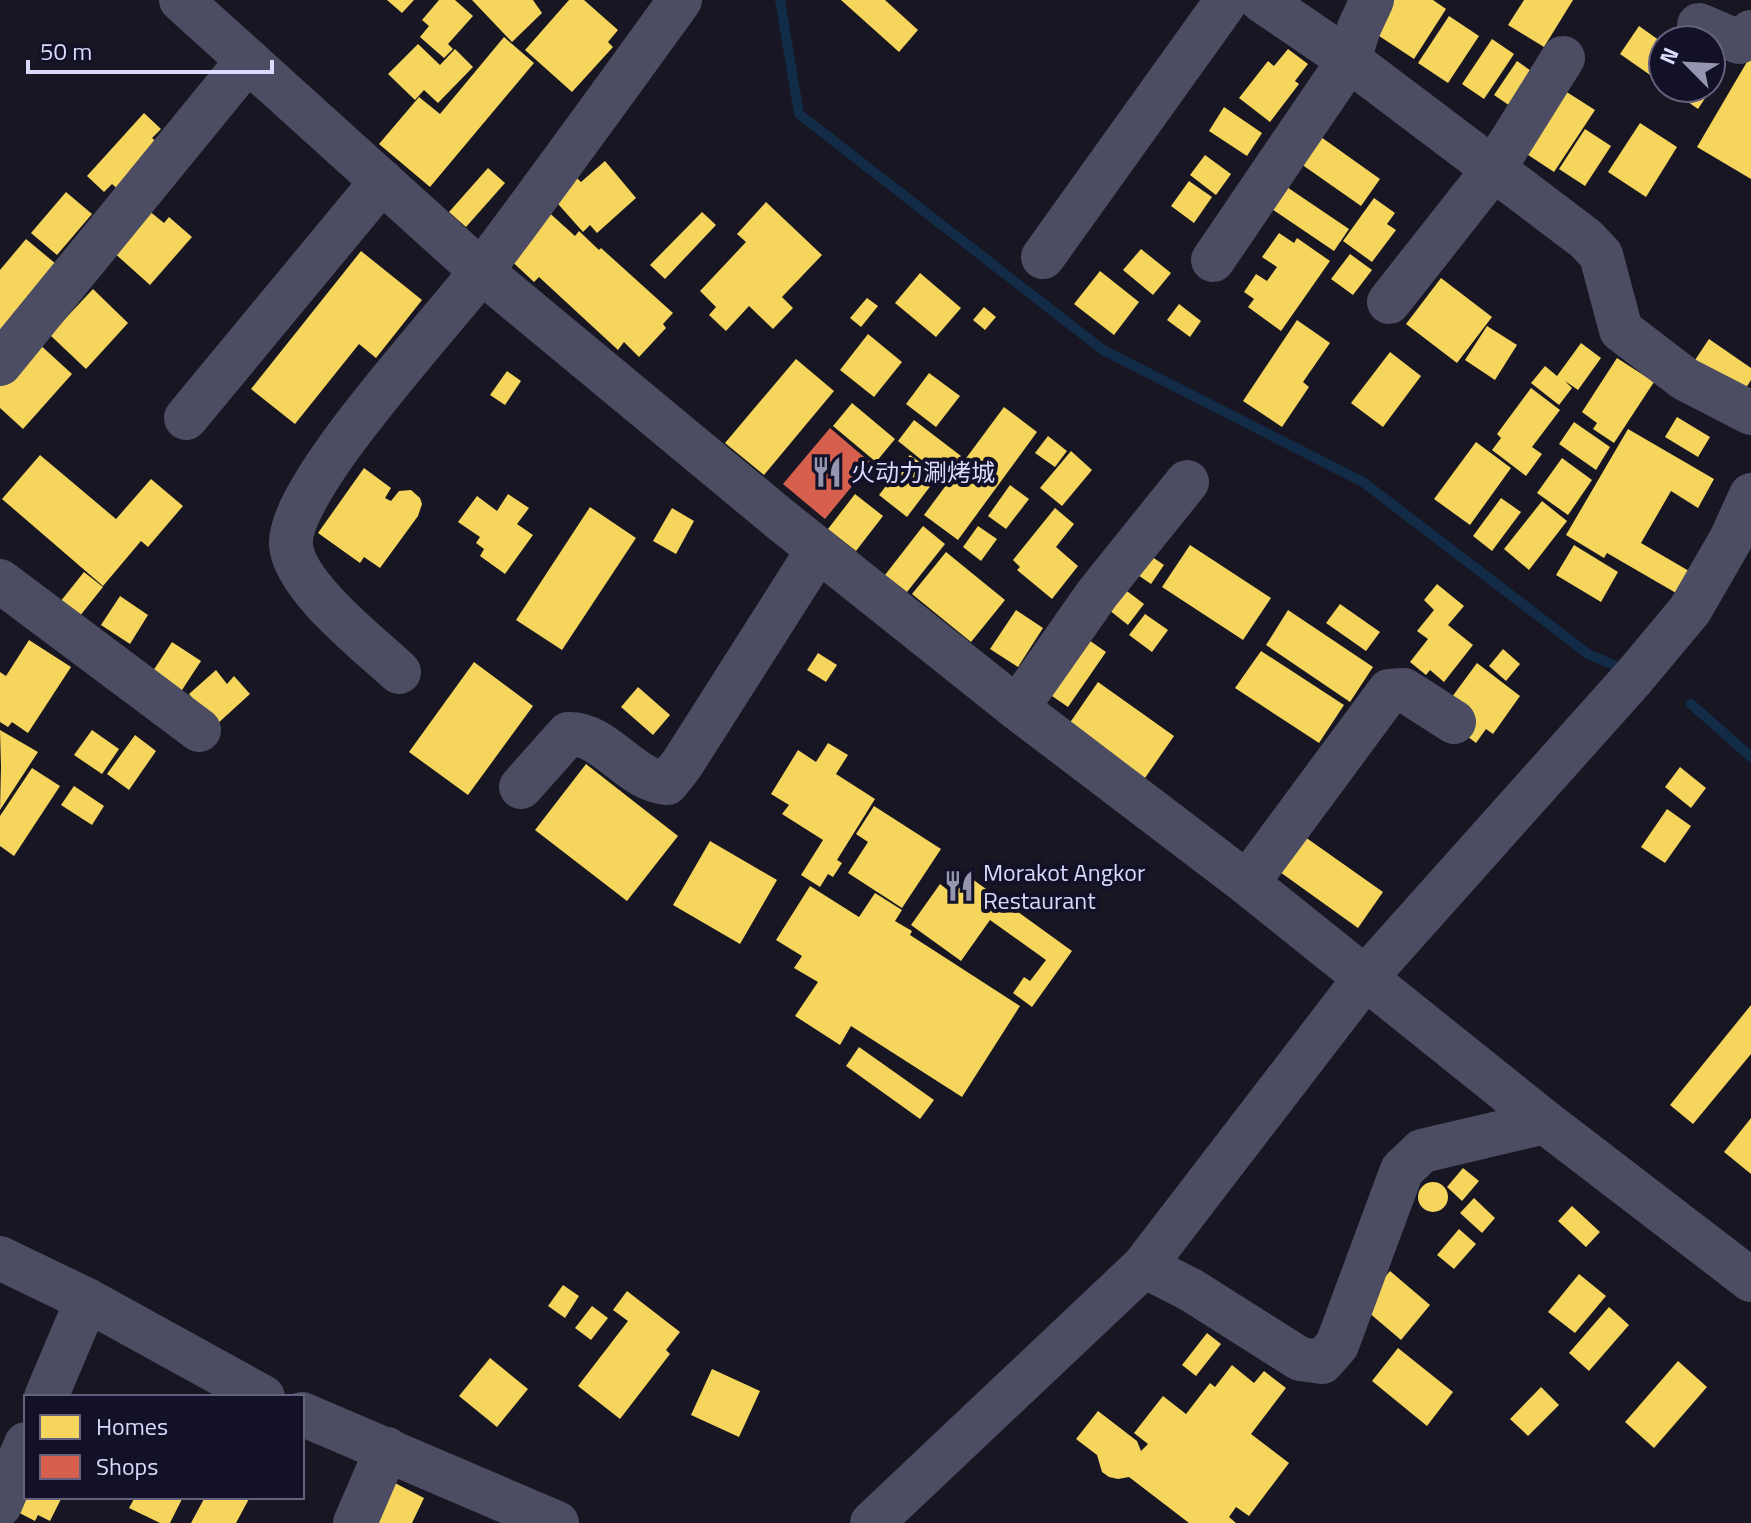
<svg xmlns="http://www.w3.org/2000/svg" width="1751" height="1523" viewBox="0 0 1751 1523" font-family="'Titillium Web','Noto Sans SC',sans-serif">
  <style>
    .homes { fill: #f6d55c }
    .shops { fill: #d6604d }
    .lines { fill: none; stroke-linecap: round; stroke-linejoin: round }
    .stream { stroke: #122b47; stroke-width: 10 }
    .minor { stroke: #4c4d63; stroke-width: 44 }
    .labels { text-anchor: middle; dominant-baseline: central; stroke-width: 8; stroke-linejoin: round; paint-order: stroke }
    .poi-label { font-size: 24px; fill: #dadafd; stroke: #131127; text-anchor: start }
  </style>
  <rect width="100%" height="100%" fill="#171622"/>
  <g class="homes">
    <path d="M387,0H414L402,13Z"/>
    <path d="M439,0H455L473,16L448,44L453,49L444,58L420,37L429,26L422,20Z"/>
    <path d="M472,0H533L542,13L512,42Z"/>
    <path d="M569,0H584L618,30L608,42L613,47L572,92L525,50Z"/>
    <path d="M841,0H885L918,30L899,52Z"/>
    <path d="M1381,0H1433L1446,9L1414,59L1364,26Z"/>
    <path d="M1524,0H1573L1544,47L1508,25Z"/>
    <path d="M1449,16L1479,36L1448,83L1418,63Z"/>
    <path d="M1639,26L1663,43V84L1620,54Z"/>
    <path d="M504,37L534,63L430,187L379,144L419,97L440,114Z"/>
    <path d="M1492,39L1514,54L1484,99L1462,84Z"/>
    <path d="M418,44L440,65L455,49L473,67L438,103L424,90L415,100L388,74Z"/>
    <path d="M1288,49L1308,64L1295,81L1299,84L1270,122L1239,98L1268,61L1274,66Z"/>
    <path d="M1751,55V179L1697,147Z"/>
    <path d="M1517,61L1537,75L1513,108L1494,95Z"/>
    <path d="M1711,77L1717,80L1698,109L1668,88H1711Z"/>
    <path d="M1562,89L1595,110L1554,172L1522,151Z"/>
    <path d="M1224,107L1262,133L1247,156L1209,131Z"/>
    <path d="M144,113L161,129L152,138L166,150L125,196L112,184L104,192L87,176Z"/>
    <path d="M1640,123L1677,147L1646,197L1608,172Z"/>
    <path d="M1585,129L1611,146L1585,186L1559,169Z"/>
    <path d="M1321,137L1380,179L1361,206L1301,164Z"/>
    <path d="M1205,155L1231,174L1216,195L1190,175Z"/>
    <path d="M605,161L636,198L597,233L590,225L583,232L551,196L574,175L581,182Z"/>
    <path d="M488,168L505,183L466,227L449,212Z"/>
    <path d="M1189,181L1212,197L1194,223L1171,206Z"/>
    <path d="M1278,181L1349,229L1334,251L1263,203Z"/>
    <path d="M66,192L92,214L57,255L31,233Z"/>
    <path d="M1374,198L1395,213L1387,224L1396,230L1372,262L1343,241Z"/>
    <path d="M766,202L822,255L782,297L793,308L773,329L749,306L726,331L709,315L716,307L700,291L746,242L737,234Z"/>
    <path d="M544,208L575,236L579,231L599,250L601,248L673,313L663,324L666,328L639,357L624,342L618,350L539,277L534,282L503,253Z"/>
    <path d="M148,210L164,223L169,217L192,237L150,285L112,251Z"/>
    <path d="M702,212L716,225L665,279L650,265Z"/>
    <path d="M1279,233L1294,243L1297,238L1330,261L1281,331L1248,307L1254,299L1244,292L1256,274L1267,281L1277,267L1262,257Z"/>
    <path d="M26,239L62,269L0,343V270Z"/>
    <path d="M1141,249L1171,273L1153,295L1123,270Z"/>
    <path d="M361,251L422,300L376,358L359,344L295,424L251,389Z"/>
    <path d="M1350,254L1372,270L1353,295L1331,279Z"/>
    <path d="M1100,271L1139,302L1114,335L1074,304Z"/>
    <path d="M920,273L961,308L936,337L895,303Z"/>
    <path d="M1441,278L1492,317L1457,363L1406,324Z"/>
    <path d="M93,289L128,323L86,369L50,335Z"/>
    <path d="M867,298L878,306L861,327L850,318Z"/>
    <path d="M1179,304L1201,321L1190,337L1167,320Z"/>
    <path d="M984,307L996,317L985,330L973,320Z"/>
    <path d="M1297,320L1330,343L1303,382L1309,387L1282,427L1243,401Z"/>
    <path d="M1487,326L1517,345L1495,380L1465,360Z"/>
    <path d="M868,334L902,362L874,397L840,370Z"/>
    <path d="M1709,339L1751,368V380L1739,399L1691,366Z"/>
    <path d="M37,342L72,374L23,429L0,408V382Z"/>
    <path d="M1581,343L1601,358L1578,390L1565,381L1572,388L1559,405L1531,383L1545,366L1557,376Z"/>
    <path d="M1390,352L1421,376L1383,427L1351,403Z"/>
    <path d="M1617,358L1654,382L1614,443L1593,429L1597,423L1582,412Z"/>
    <path d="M796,359L834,391L764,475L725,443Z"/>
    <path d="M507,371L521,381L505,405L490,395Z"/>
    <path d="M929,373L960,396L936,427L906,404Z"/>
    <path d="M1531,388L1560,410L1532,447L1542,454L1526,476L1492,450L1501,438L1497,434Z"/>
    <path d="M852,403L895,439L876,462L833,426Z"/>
    <path d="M1004,407L1037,432L958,540L924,515Z"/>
    <path d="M1677,417L1710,437L1698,457L1665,437Z"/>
    <path d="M914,420L961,456L944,478L898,441Z"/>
    <path d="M1574,422L1610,447L1596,470L1559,444Z"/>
    <path d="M1628,429L1714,479L1698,508L1671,491L1641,543L1689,571L1676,593L1607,553L1604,558L1566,535Z"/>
    <path d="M1048,436L1067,451L1055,467L1035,453Z"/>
    <path d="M1476,442L1511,468L1470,525L1434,499Z"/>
    <path d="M1071,451L1092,470L1062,506L1040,488Z"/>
    <path d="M40,455L116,519L151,479L183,506L148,547L141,541L103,586L2,499Z"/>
    <path d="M910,455L938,476L907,517L879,495Z"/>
    <path d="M1562,458L1592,480L1568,515L1537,493Z"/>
    <path d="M364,468L391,488L385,498L391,501L399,491L411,490L420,498L422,504L418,516L380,568L364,557L360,563L318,533Z"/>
    <path d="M1010,485L1029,499L1006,529L988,516Z"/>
    <path d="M508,494L529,508L517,524L533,535L505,574L480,556L484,549L476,543L480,537L458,522L477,496L497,511Z"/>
    <path d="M855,494L883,516L856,551L828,529Z"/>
    <path d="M1501,498L1521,512L1492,551L1473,536Z"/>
    <path d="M1542,501L1567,521L1529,570L1504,549Z"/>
    <path d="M590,507L636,538L562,650L516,620Z"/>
    <path d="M672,508L694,521L676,554L653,541Z"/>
    <path d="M1055,508L1074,524L1056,547L1078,566L1052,599L1017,570L1020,567L1013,560Z"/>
    <path d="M923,526L945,544L907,592L885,575Z"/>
    <path d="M978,526L997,539L981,561L963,547Z"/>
    <path d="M1190,545L1271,598L1243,640L1162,587Z"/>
    <path d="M1574,545L1618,572L1601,602L1556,575Z"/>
    <path d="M946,552L1005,600L971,642L912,594Z"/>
    <path d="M1148,554L1164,565L1151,584L1135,573Z"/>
    <path d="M84,572L103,587L79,617L60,602Z"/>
    <path d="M1437,584L1464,606L1448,625L1473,645L1444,682L1430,670L1426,675L1410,662L1428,639L1417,631L1434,610L1424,600Z"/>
    <path d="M1119,585L1144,604L1128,625L1104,606Z"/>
    <path d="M120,596L148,615L130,644L101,625Z"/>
    <path d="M1340,604L1380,632L1366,651L1326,623Z"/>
    <path d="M1016,610L1043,628L1018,667L990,649Z"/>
    <path d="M1288,610L1373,667L1350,702L1266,645Z"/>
    <path d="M1145,614L1168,630L1152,652L1129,635Z"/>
    <path d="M1086,638L1106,652L1068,707L1036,685Z"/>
    <path d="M29,640L71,667L28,733L12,722L8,727L0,722V672L6,676Z"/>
    <path d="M172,642L201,661L180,693L151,674Z"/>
    <path d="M1503,649L1520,664L1506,681L1489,666Z"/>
    <path d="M1261,651L1344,705L1319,743L1235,688Z"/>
    <path d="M818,653L837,665L826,682L807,670Z"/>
    <path d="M474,662L533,706L468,795L409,752Z"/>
    <path d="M1477,663L1520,696L1493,734L1486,729L1476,743L1459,730L1449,701Z"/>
    <path d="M216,670L227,684L234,676L250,694L216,725L189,694Z"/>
    <path d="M1098,682L1174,736L1145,778L1069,724Z"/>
    <path d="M638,687L670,715L653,735L621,707Z"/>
    <path d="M0,730L38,752L0,810L1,767Z"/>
    <path d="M92,730L119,749L102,774L74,755Z"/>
    <path d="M135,735L156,751L129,790L107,774Z"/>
    <path d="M828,743L848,755L836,774L875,799L837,860L842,863L833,877L828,874L820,887L801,875L823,840L782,814L789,805L771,794L798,750L816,762Z"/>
    <path d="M586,764L678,836L627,901L535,830Z"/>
    <path d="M1680,767L1706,788L1691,808L1665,787Z"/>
    <path d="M32,768L60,786L14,856L0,846V816Z"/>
    <path d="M74,786L104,806L92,825L61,805Z"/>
    <path d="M874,806L941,849L902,908L848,873L868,842L856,834Z"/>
    <path d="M1667,809L1691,826L1665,863L1641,847Z"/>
    <path d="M1298,832L1383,892L1358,928L1273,867Z"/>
    <path d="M710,841L777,880L740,944L673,905Z"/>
    <path d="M968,876L1072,951L1032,1007L1013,993L1024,977L1030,981L1046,960L990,920L961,961L911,925L940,884L954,895Z"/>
    <path d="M810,886L859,917L875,893L902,910L895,921L912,931L910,935L1020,1006L962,1097L851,1026L840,1045L795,1016L818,982L794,968L802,956L776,940Z"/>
    <path d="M1751,1005V1054L1693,1124L1670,1105Z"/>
    <path d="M859,1047L934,1100L920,1119L846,1066Z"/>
    <path d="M1751,1118V1174L1724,1152Z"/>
    <path d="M1463,1168L1479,1181L1462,1201L1447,1187Z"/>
    <circle cx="1433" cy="1197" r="15"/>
    <path d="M1474,1198L1495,1218L1482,1233L1460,1213Z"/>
    <path d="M1572,1206L1600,1232L1586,1247L1558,1221Z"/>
    <path d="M1459,1229L1476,1244L1454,1269L1437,1255Z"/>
    <path d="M1390,1271L1430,1305L1401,1340L1361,1306Z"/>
    <path d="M1579,1274L1606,1296L1575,1333L1548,1312Z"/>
    <path d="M563,1285L579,1296L565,1318L548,1306Z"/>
    <path d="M627,1291L680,1332L666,1350L670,1354L620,1419L578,1386L628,1321L613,1310Z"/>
    <path d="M592,1306L608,1318L591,1340L575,1328Z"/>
    <path d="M1609,1307L1629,1325L1589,1371L1569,1353Z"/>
    <path d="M1207,1333L1221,1344L1196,1376L1182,1365Z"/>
    <path d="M1398,1348L1453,1392L1427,1426L1372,1381Z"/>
    <path d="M490,1358L528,1389L497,1427L459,1396Z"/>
    <path d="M1678,1361L1707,1387L1654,1448L1625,1422Z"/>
    <path d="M1232,1365L1254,1383L1264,1371L1286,1388L1251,1434L1289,1463L1249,1516L1236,1507L1229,1517L1236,1523H1189L1129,1477L1118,1479L1109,1477L1102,1472L1097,1455L1076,1439L1098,1411L1137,1441L1141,1451L1148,1444L1134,1433L1163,1396L1186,1414L1210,1383L1215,1387Z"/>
    <path d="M712,1369L760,1391L739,1437L691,1415Z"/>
    <path d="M1541,1387L1559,1405L1528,1436L1510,1419Z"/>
    <path d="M393,1482L424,1498L412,1523H370Z"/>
    <path d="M26,1497H62L50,1521L38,1515L35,1521L6,1506Z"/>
    <path d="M135,1497H183L170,1523H160L129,1508Z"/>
    <path d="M205,1497H250L236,1523H191Z"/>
  </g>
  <path class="shops" d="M830,428L871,463L825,519L783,484Z"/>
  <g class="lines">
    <g class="stream">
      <path d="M780,0L799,114L1103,350L1363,482L1588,654L1623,669"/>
      <path d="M1691,704L1751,757"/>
    </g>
    <g class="minor">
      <path d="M181,0L481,271L780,519L1017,708L1247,883L1545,1122L1751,1280"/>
      <path d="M1261,0L1349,60L1586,239L1601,255L1621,330L1685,379L1751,413"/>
      <path d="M1699,25L1739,42L1746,39L1751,32"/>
      <path d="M1043,257L1227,0"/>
      <path d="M1213,260L1349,60L1359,28L1372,0"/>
      <path d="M1389,302L1493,170L1563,58"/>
      <path d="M0,364L248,60"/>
      <path d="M186,418L382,181"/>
      <path d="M0,581L199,730"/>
      <path d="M399,672C369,644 294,586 291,545C287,488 444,321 483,269C550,180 615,90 680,0"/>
      <path d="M1017,708L1097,594L1187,482"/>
      <path d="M521,787L568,734C606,733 629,780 667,783L682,764L818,550"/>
      <path d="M1247,883L1389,691L1404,690L1454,722"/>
      <path d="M0,1258L87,1300L263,1397"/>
      <path d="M1144,1266L1191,1290L1300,1359L1322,1362L1337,1345L1402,1170L1422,1151L1545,1122"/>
      <path d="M46,1397L87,1300"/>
      <path d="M302,1414L557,1523"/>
      <path d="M0,1505L26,1444"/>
      <path d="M355,1523L387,1449"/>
      <path d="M872,1523L1144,1266L1365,978L1634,677L1690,610L1731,539L1751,495"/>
    </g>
  </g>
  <defs>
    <symbol id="restaurant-bare" viewBox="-9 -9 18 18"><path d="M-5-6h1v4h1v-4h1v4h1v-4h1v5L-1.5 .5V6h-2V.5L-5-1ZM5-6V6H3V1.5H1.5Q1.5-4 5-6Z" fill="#9695b0" stroke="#131127" stroke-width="2.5" paint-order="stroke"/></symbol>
  </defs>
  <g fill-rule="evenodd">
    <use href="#restaurant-bare" x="805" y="450" width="44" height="44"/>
    <use href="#restaurant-bare" x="937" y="864" width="44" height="44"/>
  </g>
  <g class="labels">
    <g class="poi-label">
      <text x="851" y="472">火动力涮烤城</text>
      <text x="983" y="872">Morakot Angkor<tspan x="983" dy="28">Restaurant</tspan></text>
    </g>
  </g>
  <rect x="24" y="1395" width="280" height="104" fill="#131127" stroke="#63617d" stroke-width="2"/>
  <rect x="40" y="1415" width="40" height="24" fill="#f6d55c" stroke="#63617d" stroke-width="2"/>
  <text x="96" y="1435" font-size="24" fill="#dadafd">Homes</text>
  <rect x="40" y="1455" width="40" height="24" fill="#d6604d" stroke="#63617d" stroke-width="2"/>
  <text x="96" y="1475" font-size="24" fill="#dadafd">Shops</text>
  <g transform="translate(1687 64) rotate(294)"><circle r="38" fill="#131127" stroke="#63617d" stroke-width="2"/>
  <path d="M0-6L14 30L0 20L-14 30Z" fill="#9695b0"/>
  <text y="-12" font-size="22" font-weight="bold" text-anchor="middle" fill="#dadafd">N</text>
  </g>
  <path d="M28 60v12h244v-12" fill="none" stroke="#dadafd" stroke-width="4"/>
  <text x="40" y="60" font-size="24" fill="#dadafd" stroke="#131127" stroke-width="6" paint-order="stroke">50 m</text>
</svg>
